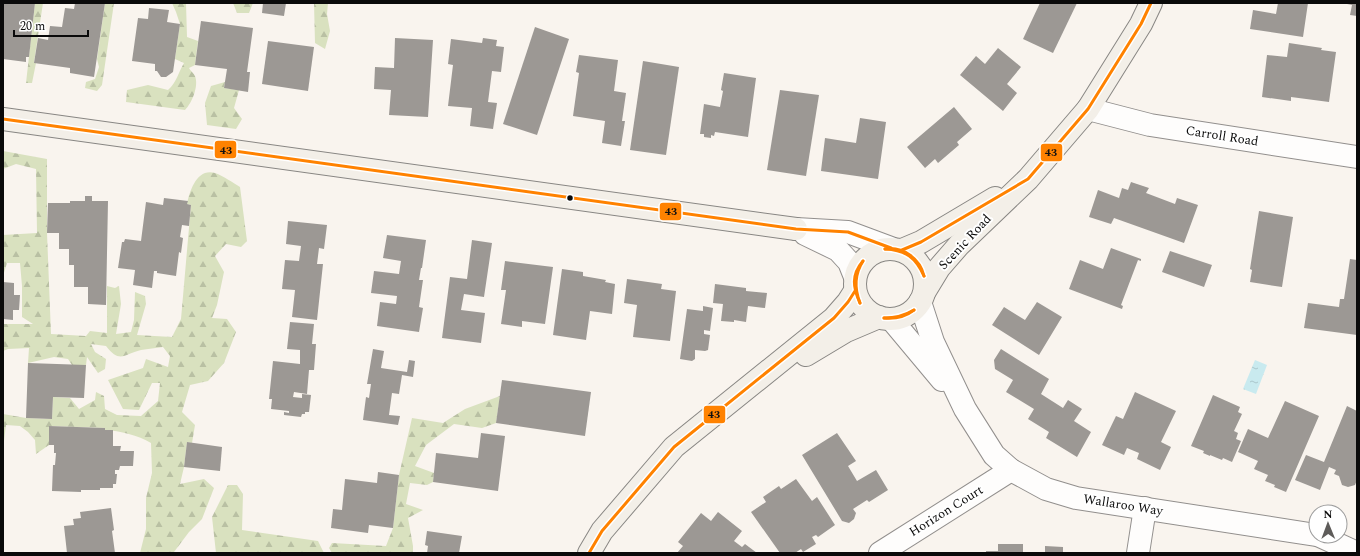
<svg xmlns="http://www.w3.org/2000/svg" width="1360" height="556" viewBox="0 0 1360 556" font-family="Spectral,serif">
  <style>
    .forest { fill: url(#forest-firs) }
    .water { fill: url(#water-ripples) }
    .building { fill: #9c9894 }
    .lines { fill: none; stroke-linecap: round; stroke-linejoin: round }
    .street-casing { stroke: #928f8d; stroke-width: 24 }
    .secondary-casing { stroke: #888683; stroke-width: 24 }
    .street { stroke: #fefdfc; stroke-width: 22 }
    .secondary { stroke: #f3efe8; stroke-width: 22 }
    .bus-1-casing { stroke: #fff; stroke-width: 6 }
    .bus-1 { stroke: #ff8200; stroke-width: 3 }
    .bus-dot { fill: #0a0a0a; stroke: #fff; stroke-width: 1.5 }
    .labels { text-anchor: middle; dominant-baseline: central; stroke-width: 4; stroke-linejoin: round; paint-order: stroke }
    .street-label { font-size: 13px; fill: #0a0a0a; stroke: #fff }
    .line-badge { stroke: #fff; stroke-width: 1.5 }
    .pale-badge-label { font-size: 11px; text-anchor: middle; font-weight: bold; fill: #111 }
  </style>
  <defs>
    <pattern id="forest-firs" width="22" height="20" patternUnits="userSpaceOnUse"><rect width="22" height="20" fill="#d9e1bf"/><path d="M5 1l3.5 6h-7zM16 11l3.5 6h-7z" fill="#b9c0a3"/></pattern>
    <pattern id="water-ripples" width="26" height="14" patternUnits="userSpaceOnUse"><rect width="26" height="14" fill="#c9eaef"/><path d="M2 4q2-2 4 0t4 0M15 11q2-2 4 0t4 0" fill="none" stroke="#abc7cc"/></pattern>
  </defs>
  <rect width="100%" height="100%" fill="#f9f4ee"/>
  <g class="forest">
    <path d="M35,3H43L34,62L36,63L32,83H26Z"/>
    <path d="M105,3H114L102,85L97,91L85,88L86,82L95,79L99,67L97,59Z"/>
    <path d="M172,3H186L187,37L198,41L195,65L189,68C190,71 194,73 195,76C199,86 192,103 185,110L126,102L127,90L148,85L168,90C177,82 178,73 184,63L175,59L180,24L176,12Z"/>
    <path d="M233,3H253L249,13H237Z"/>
    <path d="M314,3H328L327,14L330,31L325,49L315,43Z"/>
    <path d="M225,82L224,88L239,90L234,108L242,119L236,129L207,125L205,103L211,86Z"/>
    <path d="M3,151L47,159V233L51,334L86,336L90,331L107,333V286L115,288L119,286L121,304L116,334L131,332L134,320L135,292L145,296L146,304L137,335L172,337L181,319L191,205L187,204C190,190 197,168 215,173C224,176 233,183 240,187L247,241L241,247L226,244L215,256L224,272L217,305L212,318L227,319L236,332L224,363L208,381L190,385L182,412L195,425L192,443L187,442L184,467L180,484L204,479L214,488L202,519L189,532L174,552L175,553H140L146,529V498L152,473L151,443C138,435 120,431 105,430V428L49,426V445L36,454L35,440L28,432L20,426L6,425L3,449V414L26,418L52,419L53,397L70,398L79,409L95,400L96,392L104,396L105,409L117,415L141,416L158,401L160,383H152L139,410L123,409L108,380L143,368L146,359L168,367L170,356L163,347C156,348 148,349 141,350C124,354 120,364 106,346L91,344L95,352L106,359L105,369L98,373L87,357L86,365H72L68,359L54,357L28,363L29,348L8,349L3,351V324H33L22,317V286L20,263H7L3,276V235L37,233L36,169L16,164L3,169Z"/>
    <path d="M500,396L496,423L482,428L454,424L426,445L415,466L434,473L433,482L427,485L410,483L406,504L423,510L408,518L413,546V553H332L329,548L332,543L386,546L393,528L399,475L412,418L443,423L465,409Z"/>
    <path d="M228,485H237L243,494L242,530L318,541L324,553H216L212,517Z"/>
  </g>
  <path class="water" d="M1255,360L1267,365L1256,394L1243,389Z"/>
  <g class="building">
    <path d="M3,3H35L29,57H26V62L3,59Z"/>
    <path d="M75,3H105L94,77L70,73V68L34,63L38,38L48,40L50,26L62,27L65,8L74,9Z"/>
    <path d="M263,3H286L284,16L262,13Z"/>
    <path d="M1040,3H1077L1053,53L1023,39Z"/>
    <path d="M1278,3H1308L1303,37L1250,29L1253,10L1276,14Z"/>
    <path d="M1342,3H1357V16L1350,15L1352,5Z"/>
    <path d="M149,8L169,10L167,22L180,24L173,72L166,77H161L157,71H155V64L132,61L138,18L148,19Z"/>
    <path d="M201,21L253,28L247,72H250L248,92L224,88L227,69L195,65Z"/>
    <path d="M535,27L569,39L537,135L503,124Z"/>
    <path d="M395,38L433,40L428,117L389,115L391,90L374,89L375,67L394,68Z"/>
    <path d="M483,38L497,40L496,46L504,47L501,72L492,71L488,102L497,103L493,129L470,126L472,108L448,106L453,65L448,64L451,39L482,43Z"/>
    <path d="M268,41L314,47L308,91L262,84Z"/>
    <path d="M1289,43L1322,48L1321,50L1336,52L1329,102L1291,97V101L1262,97L1267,55L1287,57Z"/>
    <path d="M998,48L1021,67L1007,84L1017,93L1003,111L960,75L976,56L985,64Z"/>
    <path d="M579,55L618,60L614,91L626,93L622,121H625L621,146L602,143L605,121L573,116L579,73L576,72Z"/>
    <path d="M643,61L679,67L666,155L630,150Z"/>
    <path d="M724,73L756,78L748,137L715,132L714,136L711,135V138L704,137V134H700L704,104L720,107L723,91L721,90Z"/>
    <path d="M780,90L819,95L806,176L767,170Z"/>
    <path d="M954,107L972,129L957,142L959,145L938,163L935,159L925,168L907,147Z"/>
    <path d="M860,118L886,122L878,179L821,171L825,138L856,143Z"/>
    <path d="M1131,182L1149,188L1146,193L1175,204L1177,198L1198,205L1184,243L1114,218L1111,224L1089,217L1098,190L1119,198L1122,188L1128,190Z"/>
    <path d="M85,196H92V201H108L106,305L88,304V287H74V265H69V249H59V233H47L48,203H70V201H85Z"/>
    <path d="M164,198L188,201L187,204L191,205L189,226L182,225L180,237L183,238L181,253L179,252L176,276L157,273V271H154L152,288L133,285L135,270L118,268L122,242H124L125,239L141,241L146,202L163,205Z"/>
    <path d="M1259,211L1293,217L1282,287L1250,282L1252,270L1250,269Z"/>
    <path d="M288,221L327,225L324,249L319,248L317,264H323L317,320L292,317L295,290L282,289L285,260L299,261L301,246L286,244Z"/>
    <path d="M387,235L426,240L422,268H421L419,280H423L419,307L423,308L419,332L377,326L380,302L396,304L397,296L371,293L374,271L399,274L401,261L383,258Z"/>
    <path d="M472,240L492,243L484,297L464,294L461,310L485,313L481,343L442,338L450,277L467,279Z"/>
    <path d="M1111,248L1141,259V261L1138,260L1121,305L1123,306L1122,309L1069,289L1080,260L1103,269Z"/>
    <path d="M1170,251L1212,265L1204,287L1162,272Z"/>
    <path d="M1350,259L1357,260V335L1304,328L1308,303L1339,307L1340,299H1344Z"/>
    <path d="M505,261L553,267L545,324L522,321V327L501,324L506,290H501Z"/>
    <path d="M562,269L583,272V276L606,280L605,282L615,284L612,314L590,311L586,340L553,335Z"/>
    <path d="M627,279L662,284L661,289L676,291L670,341L633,337L637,305L624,303Z"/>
    <path d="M3,282L14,283V295H20L19,310H13V320L3,319Z"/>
    <path d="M715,284L746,288V291L767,293L765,308L748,306L746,322L734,320V322L721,321L723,304L713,303Z"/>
    <path d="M1037,302L1062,317L1039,355L992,325L1004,307L1025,320Z"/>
    <path d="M703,306L713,308L710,331L704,330V334L710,335L708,350L705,351L695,350V359L692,361L680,359L687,309L703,311Z"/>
    <path d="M290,322L314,324L312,344H316L314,370H309L307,394L294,392L293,397L302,398V394L311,395L309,412H305V414H302L301,417L284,415V412L289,413V411L271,409L272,399H269L273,361L300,364V350L287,349Z"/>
    <path d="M373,349L384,351L381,368L407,372L409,360L415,361L413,377L402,375L399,394L392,393L389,415L400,416L398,425L363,420L366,397L369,398L371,384H367Z"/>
    <path d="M1001,349L1049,379L1041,394L1063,408L1068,400L1082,409L1074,421L1091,432L1077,457L1046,438L1049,432L1028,419L1034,409L1006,392L1013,380L995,369L994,360Z"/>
    <path d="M28,363L86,365L84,398L53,397L52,419L26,418Z"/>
    <path d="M502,380L591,392L585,436L496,423Z"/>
    <path d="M1135,392L1176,411L1161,442L1171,447L1160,470L1137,459L1139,453L1127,448L1124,455L1102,445L1116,416L1123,419Z"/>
    <path d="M1213,395L1240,407L1238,412L1242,414L1234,431L1238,433L1236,439L1241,441L1232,462L1223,458L1222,460L1210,455V456L1203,453L1204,451L1191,446Z"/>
    <path d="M1285,401L1319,416L1286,492L1274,487L1275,485L1265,481L1268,475L1254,469L1258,461L1238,452L1248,429L1268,438Z"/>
    <path d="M1347,406L1357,411V480L1355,485L1348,487L1342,485L1339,476L1334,474L1336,470L1329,467L1320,490L1295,480L1306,455L1324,462Z"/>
    <path d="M49,426L105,428V430H113V446H121L120,451H134L133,466H120L119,470H115V474H117L116,484H113V488H100V490H81V492L52,491L53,465H55L56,453H54V445H49Z"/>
    <path d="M481,433L505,436L498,491L433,482L436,453L478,458Z"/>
    <path d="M837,433L856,461L848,466L857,481L876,470L888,490L869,502L867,500L853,509L856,513L854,519L849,523L842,521L802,455Z"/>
    <path d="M187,442L222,447L220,471L184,467Z"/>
    <path d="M378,472L399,475L393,528L369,525L368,533L331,528L333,509L342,510L345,479L377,483Z"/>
    <path d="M796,479L812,501L817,497L835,525L818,537L816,535L812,537L816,544L803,552L801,549L795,553H780L751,512L766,502L763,497L779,486L781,489Z"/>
    <path d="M111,508L114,530L112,531L115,553H67L64,526L74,525L73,519L81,518L80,512Z"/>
    <path d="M718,512L742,531L734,541L742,547L745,544L757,553H677L683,546L678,542L701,513L711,521Z"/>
    <path d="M427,531L462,536L459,553H427L428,546L425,545Z"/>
    <path d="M998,544H1023V553H986V551H998Z"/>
    <path d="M1045,546L1063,547V553H1045Z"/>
  </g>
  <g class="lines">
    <defs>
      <g id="street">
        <path d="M1088,109L1150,125L1357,157"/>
        <path d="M796,229L848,232L891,248"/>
        <path d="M805,234L838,250L849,262L855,277"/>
        <path d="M920,302L933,342L965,409L994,455L1011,470L1046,489L1076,498L1316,535"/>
        <path d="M891,319L942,380"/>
        <path d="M1320,536L1357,553"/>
        <path d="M880,553L1011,470"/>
        <path d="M1138,553L1145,508"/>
      </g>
      <g id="secondary">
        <path d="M3,119L796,229"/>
        <circle cx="890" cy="284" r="35"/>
        <path d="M902,250L921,242L995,198"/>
        <path d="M925,291L939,268L959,245L1028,179L1088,109L1141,24L1151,3"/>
        <path d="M806,355L846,331L879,317"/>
        <path d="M589,553L602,531L674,447L834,318L848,302L855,291"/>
      </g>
    </defs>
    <use href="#street" class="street-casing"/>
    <use href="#secondary" class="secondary-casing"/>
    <use href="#street" class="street"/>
    <use href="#secondary" class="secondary"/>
    <defs>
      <g id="bus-1">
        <path d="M3,119L796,229L848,232L891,248"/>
        <path d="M885,249C906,250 916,258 924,276"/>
        <path d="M885,249C903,246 920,259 924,276"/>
        <path d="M902,250L921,242L1028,179L1088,109L1141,24L1151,3"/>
        <path d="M860,303C853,288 851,275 863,261"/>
        <path d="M860,303C854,288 854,275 863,261"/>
        <path d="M884,318C896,318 904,316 914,310"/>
        <path d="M884,318C895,319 905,317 914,310"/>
        <path d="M589,553L602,531L674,447L834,318L848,302L855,291"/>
      </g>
    </defs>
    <use href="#bus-1" class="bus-1-casing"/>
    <use href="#bus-1" class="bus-1"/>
  </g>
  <circle class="bus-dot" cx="570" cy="198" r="3.5"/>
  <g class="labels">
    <g class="street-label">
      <text transform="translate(1222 136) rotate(9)">Carroll Road</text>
      <text transform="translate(965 242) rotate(-47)">Scenic Road</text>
      <text transform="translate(1123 505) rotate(9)">Wallaroo Way</text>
      <text transform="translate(946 511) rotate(-32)">Horizon Court</text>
    </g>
  </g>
  <g class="line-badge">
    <rect x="214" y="140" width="23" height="19" rx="4" fill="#ff8200"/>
    <rect x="1040" y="143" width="23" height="19" rx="4" fill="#ff8200"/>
    <rect x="659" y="202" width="23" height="19" rx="4" fill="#ff8200"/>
    <rect x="703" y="405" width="23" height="19" rx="4" fill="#ff8200"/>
  </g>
  <g class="pale-badge-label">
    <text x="226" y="154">43</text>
    <text x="1051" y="156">43</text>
    <text x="671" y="215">43</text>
    <text x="714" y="418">43</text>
  </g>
  <rect width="1360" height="556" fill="none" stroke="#0a0a0a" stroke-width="8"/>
  <g transform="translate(1328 524) rotate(359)"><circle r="19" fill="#ffffff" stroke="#9d9d9d"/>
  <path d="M0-3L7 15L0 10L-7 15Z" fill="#5e5c5a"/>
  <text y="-6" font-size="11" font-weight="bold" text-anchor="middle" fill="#0a0a0a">N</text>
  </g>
  <path d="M14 30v6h74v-6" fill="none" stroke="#0a0a0a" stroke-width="2"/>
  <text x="20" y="30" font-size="12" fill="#0a0a0a" stroke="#ffffff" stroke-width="3" paint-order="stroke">20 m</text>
</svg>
